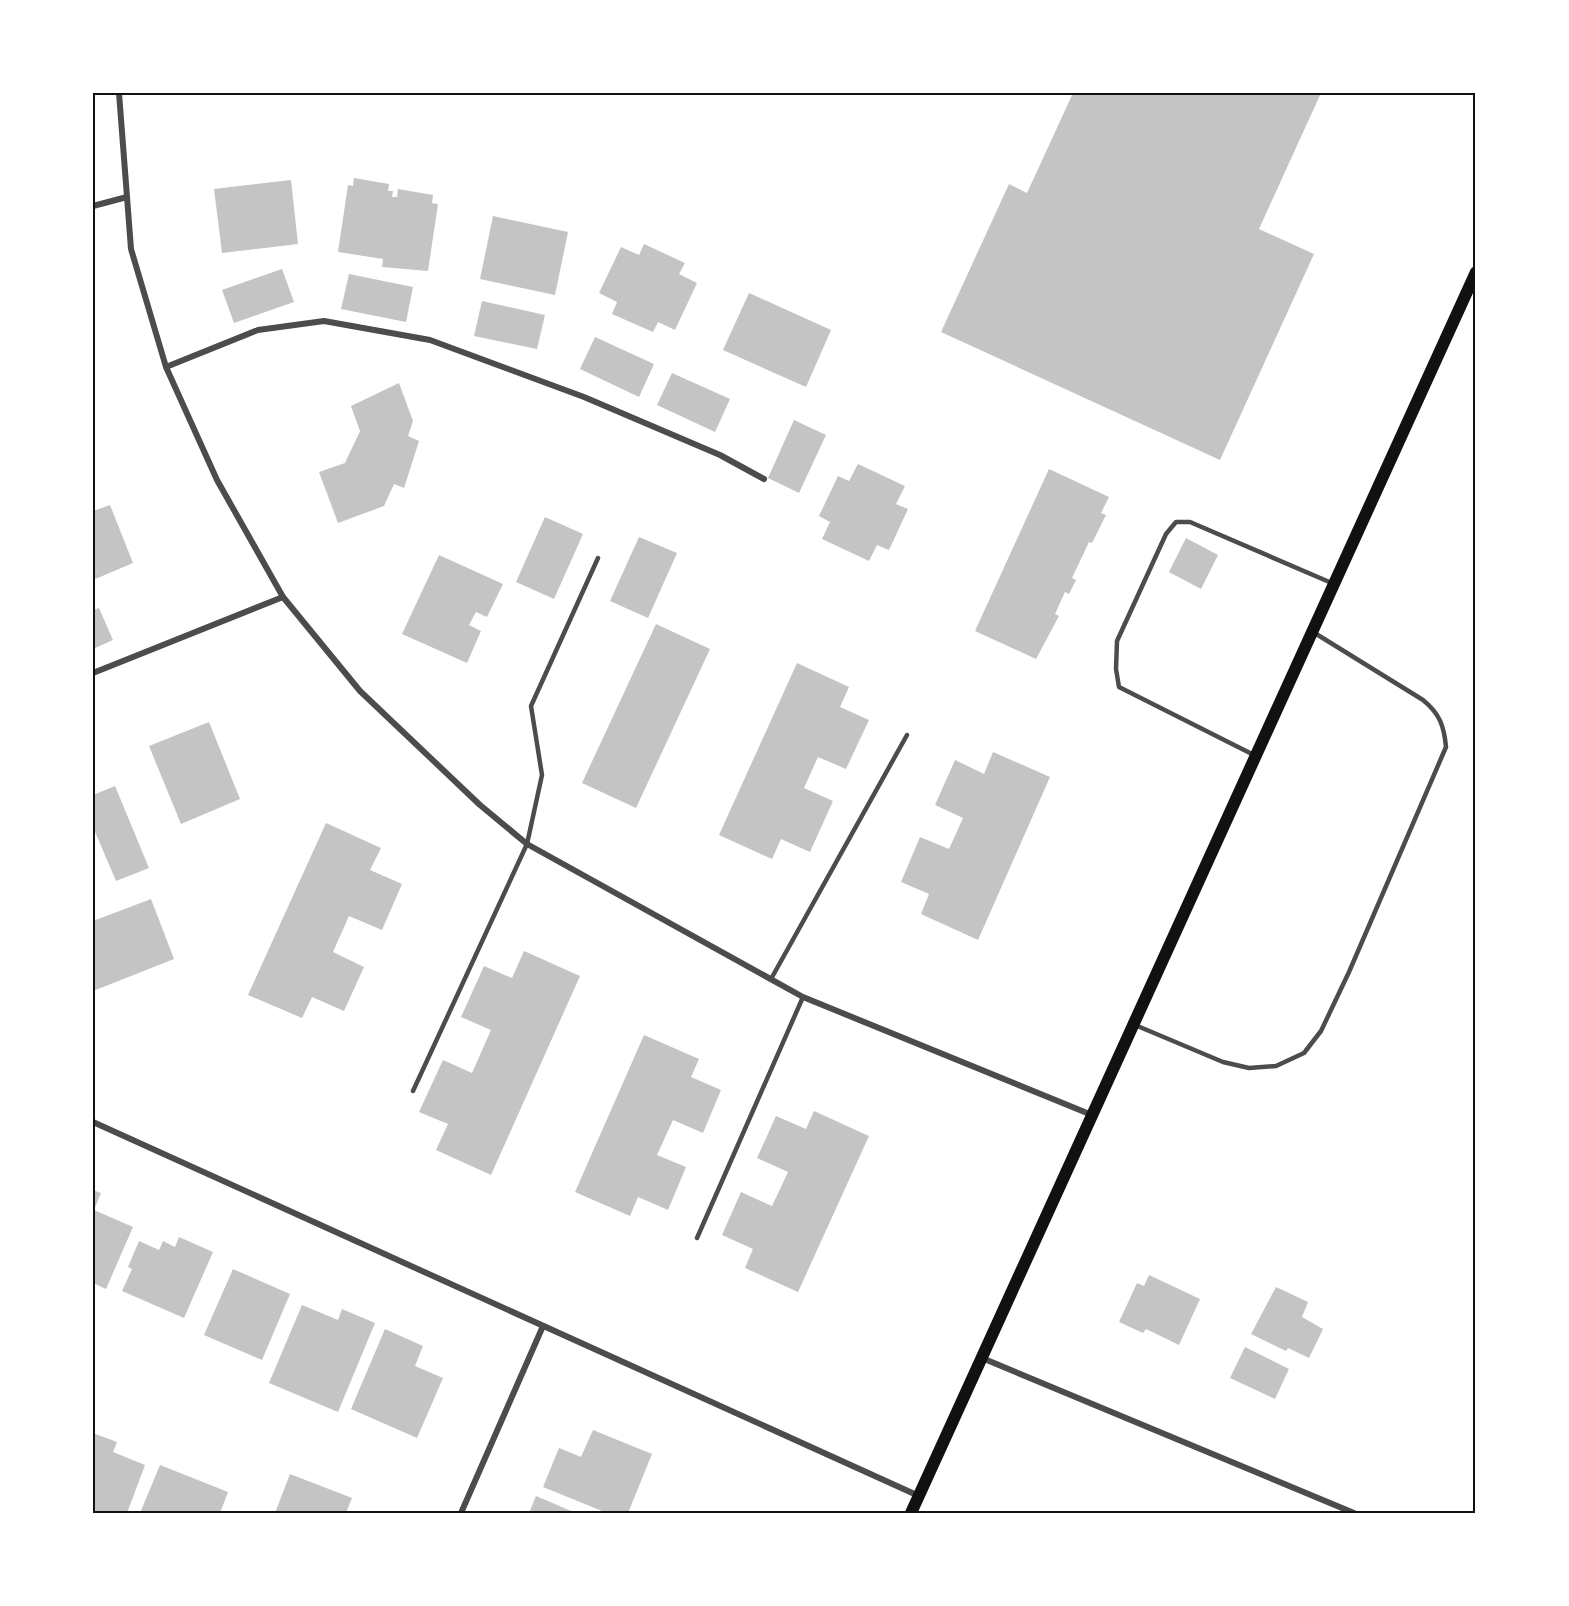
<svg xmlns="http://www.w3.org/2000/svg" width="1569" height="1606" viewBox="0 0 1569 1606" font-family="Signika,sans-serif">
  <style>
    .building { fill: #c4c4c4 }
    .lines { fill: none; stroke-linecap: round; stroke-linejoin: round }
    .service { stroke: #4c4c4c; stroke-width: 4.5 }
    .minor { stroke: #4c4c4c; stroke-width: 6 }
    .secondary { stroke: #111; stroke-width: 12 }
    .neatline { fill: none; stroke: #111; stroke-width: 2 }
  </style>
  <rect width="100%" height="100%" fill="#fff"/>
  <g class="building">
    <path d="M1073,93H1321L1259,229L1314,254L1220,460L941,332L1009,184L1027,193Z"/>
    <path d="M354,178L389,184L388,191H393L392,197H397L398,189L433,195L432,203L438,204L428,271L382,267L383,259L338,252L348,185L353,186Z"/>
    <path d="M291,180L298,244L222,253L214,189Z"/>
    <path d="M493,216L568,232L555,295L480,279Z"/>
    <path d="M644,244L685,263L679,274L697,283L675,330L658,322L653,332L612,314L617,302L599,293L621,247L639,255Z"/>
    <path d="M282,269L294,302L234,323L222,290Z"/>
    <path d="M349,274L413,287L406,322L341,309Z"/>
    <path d="M749,293L831,330L806,387L723,350Z"/>
    <path d="M482,301L545,315L537,349L474,336Z"/>
    <path d="M595,337L654,364L639,397L580,369Z"/>
    <path d="M672,373L730,399L715,432L657,405Z"/>
    <path d="M399,383L413,421L408,436L419,441L404,488L394,484L384,506L338,523L319,472L345,463L360,431L351,406Z"/>
    <path d="M794,420L826,435L799,493L768,478Z"/>
    <path d="M858,464L905,486L896,504L908,509L889,550L877,545L869,561L822,539L830,522L819,516L838,476L849,481Z"/>
    <path d="M1049,469L1109,497L1101,513L1106,515L1092,543L1089,542L1072,578L1076,580L1069,594L1065,592L1055,614L1059,616L1036,659L975,631Z"/>
    <path d="M110,505L133,563L93,580V511Z"/>
    <path d="M545,517L583,534L554,599L516,582Z"/>
    <path d="M639,537L677,553L648,618L610,601Z"/>
    <path d="M1186,538L1218,555L1201,589L1169,572Z"/>
    <path d="M439,555L503,584L487,617L476,612L469,625L481,631L467,663L402,634Z"/>
    <path d="M99,608L113,640L93,649V610Z"/>
    <path d="M656,624L710,649L636,808L582,783Z"/>
    <path d="M797,663L849,687L840,707L869,720L846,769L818,757L804,788L833,801L810,852L781,839L772,859L719,835Z"/>
    <path d="M209,722L240,799L181,824L149,746Z"/>
    <path d="M993,752L1050,777L978,940L921,914L929,894L901,882L920,837L949,849L963,818L935,805L955,760L984,774Z"/>
    <path d="M115,786L149,868L116,881L93,827V795Z"/>
    <path d="M326,823L381,848L370,870L402,884L382,930L349,916L333,952L364,967L344,1011L312,997L302,1018L248,995Z"/>
    <path d="M151,899L174,959L93,991V921Z"/>
    <path d="M524,951L580,976L491,1175L436,1150L448,1124L419,1112L443,1060L472,1073L491,1030L461,1017L484,966L512,978Z"/>
    <path d="M644,1035L699,1059L691,1077L721,1090L703,1133L673,1120L657,1155L686,1167L668,1210L638,1197L630,1216L575,1192Z"/>
    <path d="M814,1111L869,1136L798,1292L745,1268L753,1249L722,1235L741,1192L772,1206L788,1172L757,1158L776,1116L806,1129Z"/>
    <path d="M93,1190L101,1193L94,1210L133,1227L106,1289L93,1283Z"/>
    <path d="M179,1237L213,1252L184,1318L122,1291L132,1269L128,1267L139,1241L159,1250L163,1241L175,1247Z"/>
    <path d="M233,1269L290,1294L262,1360L204,1335Z"/>
    <path d="M1149,1275L1200,1299L1179,1345L1146,1329L1143,1333L1119,1322L1137,1283L1144,1286Z"/>
    <path d="M1276,1287L1308,1302L1302,1317L1323,1329L1309,1358L1288,1348L1286,1351L1251,1334Z"/>
    <path d="M302,1305L338,1320L342,1309L375,1323L338,1412L269,1383Z"/>
    <path d="M385,1329L423,1346L415,1366L443,1378L417,1438L351,1409Z"/>
    <path d="M1245,1347L1289,1369L1275,1399L1230,1378Z"/>
    <path d="M593,1430L652,1454L628,1513H607L543,1487L559,1448L581,1457Z"/>
    <path d="M93,1433L117,1442L113,1452L145,1465L127,1513H93Z"/>
    <path d="M160,1465L228,1492L220,1513H140Z"/>
    <path d="M290,1474L352,1498L346,1513H275Z"/>
    <path d="M536,1496L576,1513H529Z"/>
  </g>
  <g class="lines">
    <g class="service">
      <path d="M1254,755L1119,687L1116,669L1117,641L1166,534L1176,522H1190L1334,584"/>
      <path d="M771,979L907,735"/>
      <path d="M1135,1025L1223,1062L1249,1068L1276,1066L1304,1053L1321,1031L1349,972L1446,747C1444,726 1440,714 1423,700L1313,632"/>
      <path d="M413,1091L527,844L542,775L531,706L598,558"/>
      <path d="M697,1238L803,997"/>
    </g>
    <g class="minor">
      <path d="M119,93L131,249L166,367L217,480L283,597L360,691L480,805L527,844L803,997L1092,1115"/>
      <path d="M93,206L127,197"/>
      <path d="M166,367L258,330L324,321L430,340L584,397L720,455L764,479"/>
      <path d="M93,673L283,597"/>
      <path d="M93,1122L919,1496"/>
      <path d="M982,1358L1354,1513"/>
      <path d="M461,1513L543,1326"/>
    </g>
    <path class="secondary" d="M911,1513L1476,272"/>
  </g>
  <rect width="1569" height="1606" fill="none" stroke="#ffffff" stroke-width="189"/>
  <rect x="94" y="94" width="1380" height="1418" class="neatline"/>
</svg>
